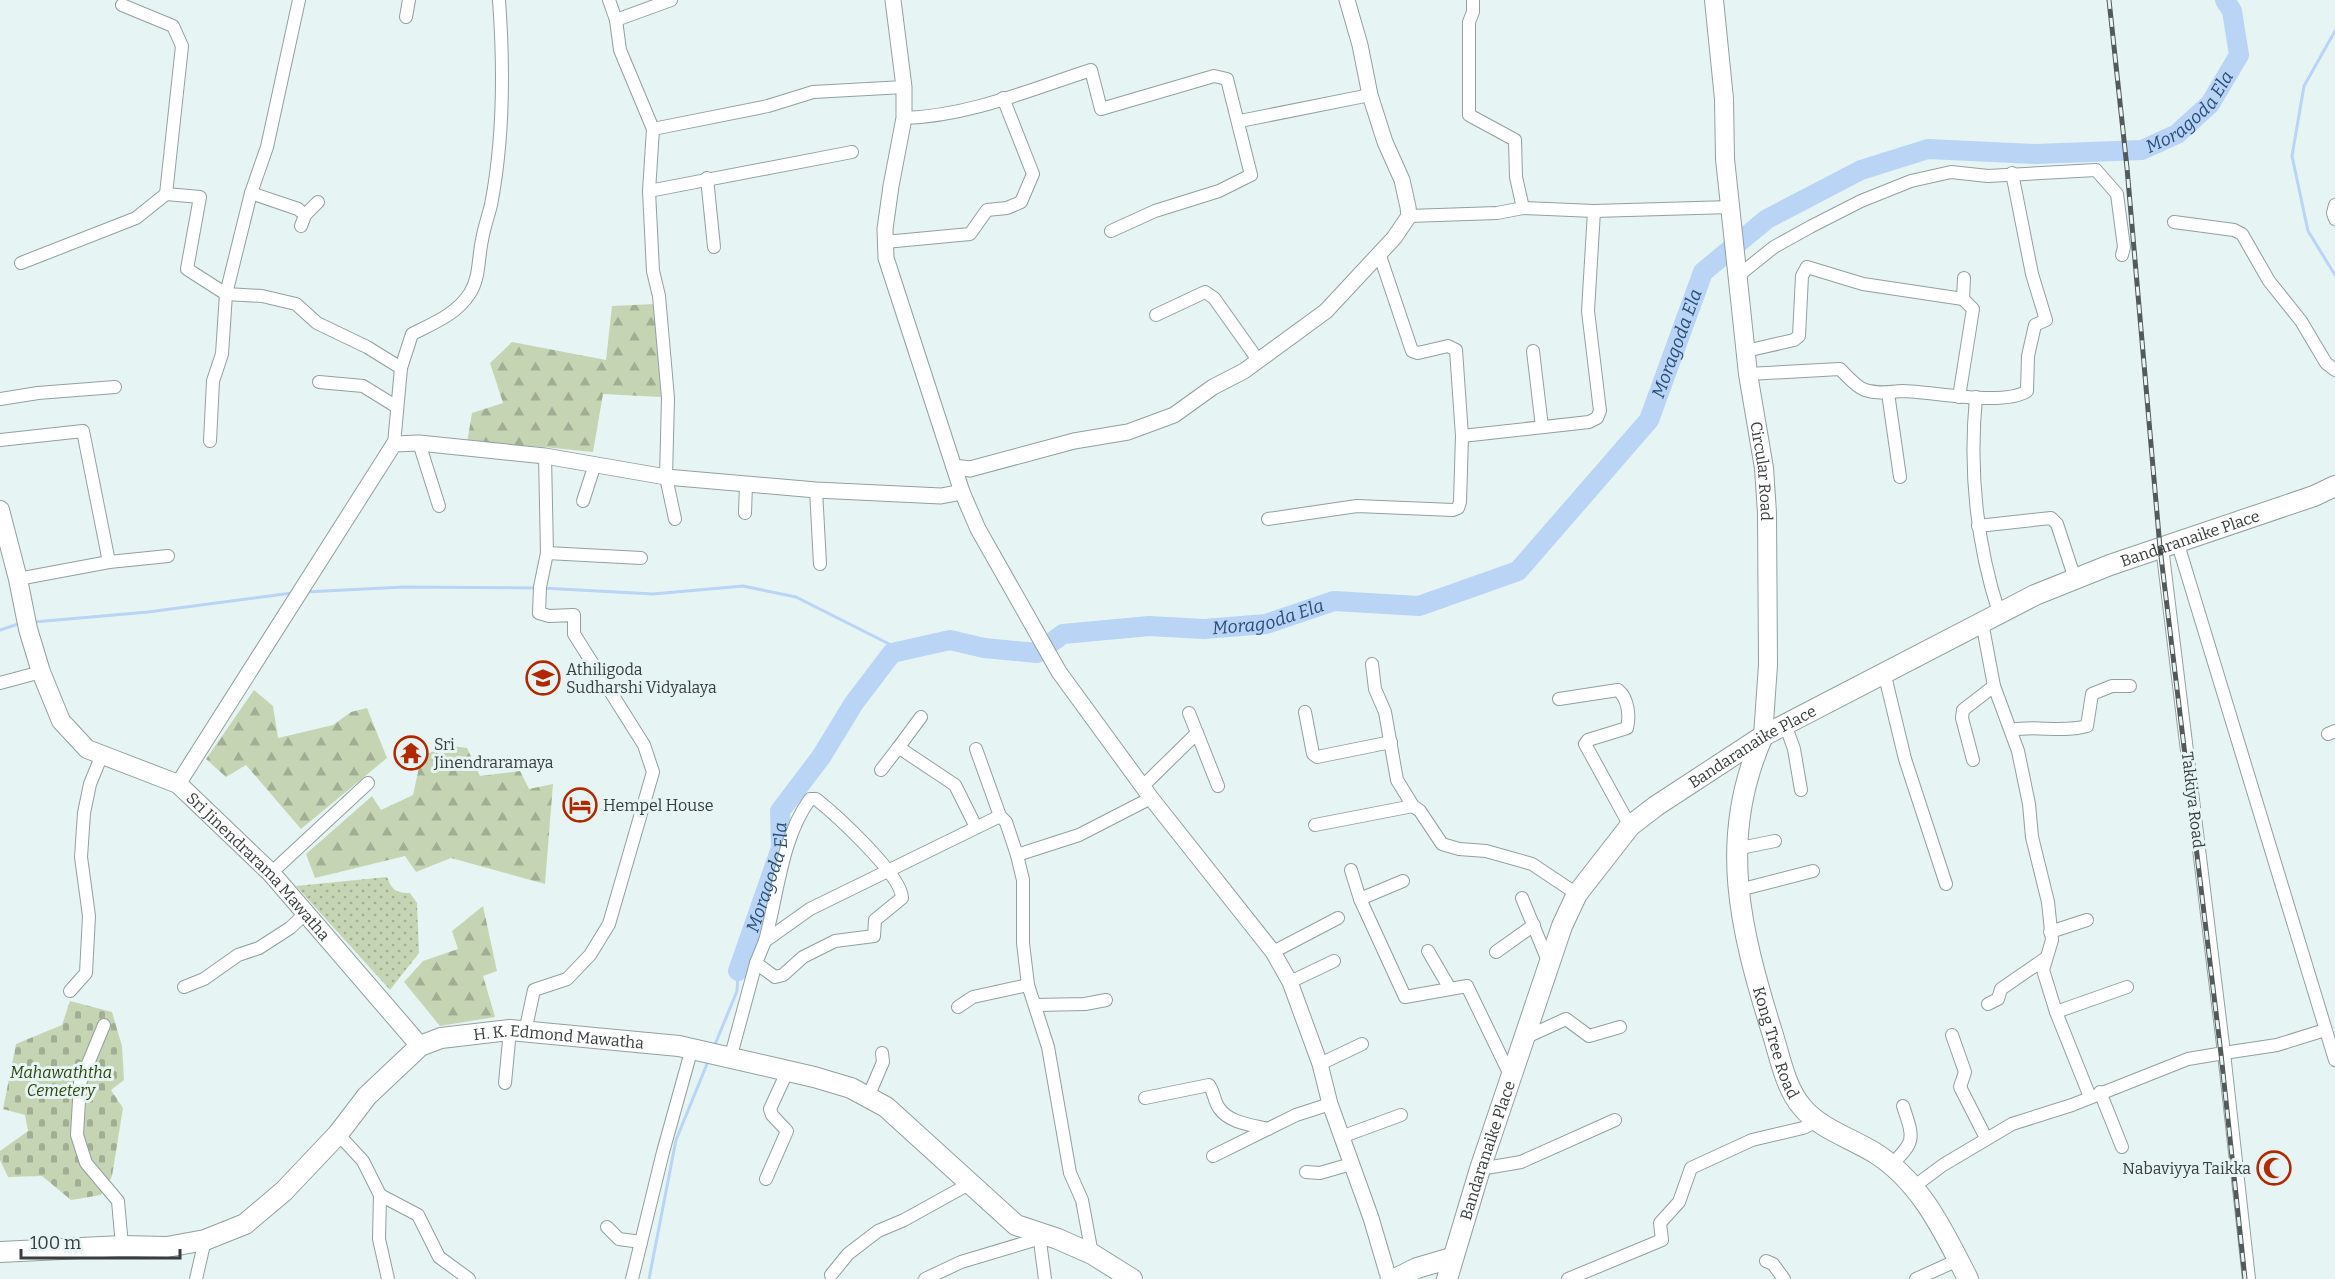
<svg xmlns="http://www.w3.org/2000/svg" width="2335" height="1279" viewBox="0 0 2335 1279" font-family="Bitter,serif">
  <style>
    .forest { fill: url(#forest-firs) }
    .cemetery { fill: url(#cemetery-stones) }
    .park { fill: url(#park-dots) }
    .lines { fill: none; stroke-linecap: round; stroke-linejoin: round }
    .stream { stroke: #b9d4f4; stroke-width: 3 }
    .river { stroke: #b9d4f4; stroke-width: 20 }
    .minor-casing { stroke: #92a09f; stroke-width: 14 }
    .tertiary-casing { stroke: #92a09f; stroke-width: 17 }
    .secondary-casing { stroke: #92a09f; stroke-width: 20 }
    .primary-casing { stroke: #92a09f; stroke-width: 22 }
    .minor { stroke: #fff; stroke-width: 12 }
    .tertiary { stroke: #fff; stroke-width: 15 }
    .secondary { stroke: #fff; stroke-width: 18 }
    .primary { stroke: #fff; stroke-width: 20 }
    .rail-casing { stroke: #535a59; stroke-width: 5 }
    .rail { stroke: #e6f5f4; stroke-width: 3; stroke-dasharray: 9; stroke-linecap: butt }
    .labels { text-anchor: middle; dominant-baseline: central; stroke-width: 6; stroke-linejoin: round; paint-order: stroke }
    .street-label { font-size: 16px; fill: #383d3d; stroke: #e6f5f4 }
    .poi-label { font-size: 16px; fill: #383d3d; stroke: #e6f5f4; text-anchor: start }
    .park-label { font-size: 16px; font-style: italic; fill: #2f430a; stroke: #e6f5f4 }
    .water-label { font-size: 18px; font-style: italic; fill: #294e78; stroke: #e6f5f4 }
  </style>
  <defs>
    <pattern id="forest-firs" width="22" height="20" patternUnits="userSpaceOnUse" patternTransform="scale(1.5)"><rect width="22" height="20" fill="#c5d5b4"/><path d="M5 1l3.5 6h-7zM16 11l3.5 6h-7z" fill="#a1ae94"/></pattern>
    <pattern id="cemetery-stones" width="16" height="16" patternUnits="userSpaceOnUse" patternTransform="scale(1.5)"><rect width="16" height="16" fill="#c5d5b4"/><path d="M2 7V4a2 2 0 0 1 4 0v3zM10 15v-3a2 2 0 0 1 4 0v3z" fill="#a1ae94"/></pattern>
    <pattern id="park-dots" width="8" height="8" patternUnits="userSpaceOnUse" patternTransform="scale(1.5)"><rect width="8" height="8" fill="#c5d5b4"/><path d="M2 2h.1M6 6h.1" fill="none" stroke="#a1ae94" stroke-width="1.8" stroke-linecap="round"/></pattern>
  </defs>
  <rect width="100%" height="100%" fill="#e6f5f4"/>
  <g class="forest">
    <path d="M655,304L661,397L603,394L593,452L544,447L467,443L472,413L503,403L490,363L512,342L606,360L612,306Z"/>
    <path d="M254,690L273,706L278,738L333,725L351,712L367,708L387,758L301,829L246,765L226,777L206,759Z"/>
    <path d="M444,745L467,748L480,776L520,771L529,789L553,784L545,884L451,858L416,872L405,856L315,878L306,854L372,796L381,810L413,795L421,758Z"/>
    <path d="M483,906L497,971L483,976L495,1017L440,1026L404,982L423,961L458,949L452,931Z"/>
  </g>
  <path class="cemetery" d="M70,1001L112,1012L122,1046L124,1080L111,1090L123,1108L112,1176L101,1195L71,1200L42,1176L8,1177L0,1160V1151L28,1131L25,1115L3,1109L16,1044L62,1025Z"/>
  <path class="park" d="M387,877C392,890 396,893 410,893L417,903L419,953L390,990L296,886Z"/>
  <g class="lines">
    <g class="stream">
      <path d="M2335,31L2304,86L2292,156L2308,231L2335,275"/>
      <path d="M542,588L653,594L743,586L796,597L903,651"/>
      <path d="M305,592L404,587L535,588"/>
      <path d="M34,622L148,612L292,593"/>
      <path d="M0,630L21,623"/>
      <path d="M714,1047L737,991L738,971"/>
      <path d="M649,1279L676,1140L709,1059"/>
    </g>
    <path class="river" id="s1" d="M738,971L781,848L780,811L821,757L854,703L892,653L950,640L984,648L1037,653L1063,634L1149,626L1204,629L1266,624L1334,601L1419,606L1518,571L1649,420L1703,272L1767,219L1861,170L1928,149L2036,154L2142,150L2177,134L2210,104L2239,55L2232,11L2225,0"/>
    <defs>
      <g id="minor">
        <path d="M609,0L616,20L620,50L653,129L649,191L653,271L659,296L668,398L666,477L675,519"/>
        <path d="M1473,0V12L1469,22V115L1515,140L1516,177L1523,208"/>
        <path d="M406,17L409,0"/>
        <path d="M616,20L671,0"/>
        <path d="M904,118C969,116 1029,90 1091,70L1101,109L1214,76L1227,79L1251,175L1219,191L1155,211L1111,231"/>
        <path d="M1240,121L1370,95"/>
        <path d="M653,129L768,106L813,92L904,87"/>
        <path d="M707,178L714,247"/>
        <path d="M649,191L852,152"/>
        <path d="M251,193L298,209L305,215L301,226"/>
        <path d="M166,194L200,197L187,269L226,294L262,296L296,304L317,323L367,347L401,368"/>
        <path d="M2335,205L2333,213L2335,219"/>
        <path d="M305,215L318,202"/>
        <path d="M1409,216L1497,213L1523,208L1594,211L1731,207"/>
        <path d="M2174,222L2234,230L2242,234L2269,281L2301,321L2326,363L2335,370"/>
        <path d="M885,242L970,234L987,210L1007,208L1021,202L1033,174L1003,98"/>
        <path d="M21,263L136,218L166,194L182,46L173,26L122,5"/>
        <path d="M1739,275L1774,247L1810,227L1861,201L1911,181L1951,172L1988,176L2096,170L2117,194L2124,247L2122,255"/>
        <path d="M1156,315L1205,292L1214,298L1258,360"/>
        <path d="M1533,351L1542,427"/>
        <path d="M1746,351L1794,340L1799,336L1802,276L1807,267L1863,284L1963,299"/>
        <path d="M1748,374L1840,369C1847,376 1856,387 1865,390C1877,394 1889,392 1902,391C1931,391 2003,407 2027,391L2028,356L2035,325L2046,320L2032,274L2012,173"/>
        <path d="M319,382L363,386L397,407"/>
        <path d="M1888,393L1900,477"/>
        <path d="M1959,397L1973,309L1963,299L1964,278"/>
        <path d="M1976,397C1969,471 1976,542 1999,613"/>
        <path d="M0,399L38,393L115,387"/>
        <path d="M1462,436L1589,422L1597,418L1600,411L1588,311L1594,211"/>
        <path d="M0,440L83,431L109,562"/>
        <path d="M210,441L213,381L222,354L226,294L251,193L267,147L299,0"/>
        <path d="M419,443L439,506"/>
        <path d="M394,444L401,368L412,334C434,323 457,314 470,293C480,277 478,258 482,240C484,228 488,217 491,205C504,138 504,68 499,0"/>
        <path d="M816,490L820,564"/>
        <path d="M583,501L595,464"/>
        <path d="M745,513L746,484"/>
        <path d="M1268,519L1357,506L1453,510L1458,508L1460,502L1462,436L1456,350L1448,346L1418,353L1412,351L1379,253"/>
        <path d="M1978,526L2051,518L2057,524L2075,579"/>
        <path d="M2177,541L2335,1060"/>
        <path d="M547,553L641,558"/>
        <path d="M18,579L109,562L168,556"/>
        <path d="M1982,622L1994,686L2018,751L2029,804L2032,837L2048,902L2052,940L2043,970L2056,1012L2090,1097"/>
        <path d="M1372,664L1375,689L1385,712L1397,780L1413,806L1420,811L1442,844L1459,849L1486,851L1532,864L1577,894"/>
        <path d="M1884,672L1905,759L1946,884"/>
        <path d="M0,683L41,672"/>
        <path d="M1559,699L1618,690C1628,698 1630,716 1627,728L1588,740L1585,744L1630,826"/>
        <path d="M1305,712L1313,754L1317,757L1391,742"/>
        <path d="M1189,713L1197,733"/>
        <path d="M1785,724L1794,749L1801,790"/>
        <path d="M2011,730C2036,725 2062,733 2087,726L2092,694L2112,686H2130"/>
        <path d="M2328,734L2335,731"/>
        <path d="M898,748L921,717"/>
        <path d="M976,749L1000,816"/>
        <path d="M1973,760L1962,718L1963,710L1994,686"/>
        <path d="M881,770L898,748L904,751L955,785L976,827"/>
        <path d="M1143,786L1197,733L1218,786"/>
        <path d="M1315,825L1413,806"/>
        <path d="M1735,849L1775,841"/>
        <path d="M1017,855L1023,880V943L1028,985L1048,1047L1070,1173L1082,1200L1092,1254"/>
        <path d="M1351,870L1360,899L1405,997L1467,986L1511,1077"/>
        <path d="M271,873L368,783"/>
        <path d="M1739,890L1813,871"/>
        <path d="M1522,898L1548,961"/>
        <path d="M1360,899L1403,881"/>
        <path d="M2050,932L2087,920"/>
        <path d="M1428,951L1449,987"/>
        <path d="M1273,952L1338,918"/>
        <path d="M1496,952L1534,925"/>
        <path d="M756,963L775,977L783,975L803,957L835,941L874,936L875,920L902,898C902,875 835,814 816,799H810C781,839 778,894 765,941"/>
        <path d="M1290,982L1334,961"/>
        <path d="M184,987L204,979L238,955L259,948L290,928L306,913"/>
        <path d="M70,991L86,973L89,916L81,857L84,813L90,784L101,757"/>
        <path d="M1988,1004L1998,999L2001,989L2046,958"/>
        <path d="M1035,1005L1085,1004L1106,1000"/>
        <path d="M958,1007L973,997L1028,985"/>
        <path d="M2056,1012L2127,987"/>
        <path d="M104,1025L80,1083L77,1135L86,1163L118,1201L122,1246"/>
        <path d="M525,1032L534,990L567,979L590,955L609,924L653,772L644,745L574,634V615L549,616L539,613L540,587L547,553L545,456"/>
        <path d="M1952,1035L1965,1072L1960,1087L1986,1138"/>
        <path d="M1524,1038L1566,1019L1589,1036L1620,1027"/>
        <path d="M730,1059L756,963L765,941L810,909L1000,816L1006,822L1017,855L1079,835L1151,798"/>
        <path d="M1320,1064L1362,1044"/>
        <path d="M505,1083L510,1030"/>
        <path d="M2100,1092L2122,1147"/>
        <path d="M868,1097L883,1062L882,1053"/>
        <path d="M1145,1098L1209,1085C1214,1092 1214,1101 1219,1108C1229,1123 1252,1125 1268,1129"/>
        <path d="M338,1134L363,1161L380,1195L379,1239L388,1279"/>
        <path d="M1341,1137L1401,1115"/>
        <path d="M1213,1156L1296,1115L1330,1104"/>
        <path d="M1890,1166C1916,1141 1914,1139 1903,1106"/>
        <path d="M1480,1169L1521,1162L1615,1120"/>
        <path d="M1306,1172L1320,1173L1351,1164"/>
        <path d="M766,1179L787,1131L772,1115L770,1109L787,1072"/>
        <path d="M1912,1188L1943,1165L2012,1124L2072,1105L2188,1059L2224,1053L2162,547"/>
        <path d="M380,1195L418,1215L439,1257L469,1279"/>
        <path d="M607,1227L619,1239L641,1242"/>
        <path d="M1039,1234L1045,1279"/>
        <path d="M1766,1261L1773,1264L1784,1279"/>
        <path d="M831,1275L848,1254L878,1231L904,1220L969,1184"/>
        <path d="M196,1279L205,1240"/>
        <path d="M632,1279L663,1152L692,1048"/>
        <path d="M925,1279L961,1262L1031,1241L1039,1234"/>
        <path d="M1568,1279L1662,1240L1660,1223L1679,1202L1691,1168L1752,1140L1803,1128L1818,1121"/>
        <path d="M1916,1279L1958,1260"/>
        <path d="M2249,1279L2224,1053L2277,1045L2325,1030"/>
      </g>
      <g id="tertiary">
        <path d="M893,0L904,87V118L891,186L885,229L886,258L962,492L978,529L1059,672L1151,798L1273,952L1290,982L1320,1064L1330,1104L1371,1218L1389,1279"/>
        <path d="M954,467L970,469L1074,441L1128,432L1174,415L1213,387L1244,371L1326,311L1394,238L1409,216L1408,207L1402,180L1385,142L1370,95L1360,45L1347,0"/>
        <path d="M178,784L394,444L419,443L545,456L666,477L816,490L941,496L962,492"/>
      </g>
      <g id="secondary">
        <path id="s2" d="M1714,0L1724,99L1725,159L1748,374L1764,468L1767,513L1768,665L1763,736"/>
        <path id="s3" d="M0,510L18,579L28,629L41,672L61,721L87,749L178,784L271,873L420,1046"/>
      </g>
      <g id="primary">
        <path id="s4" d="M1763,736C1717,838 1740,929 1772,1032C1780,1057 1785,1087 1802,1107C1820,1129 1851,1138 1875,1153C1921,1182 1944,1232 1968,1279"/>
        <path id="s5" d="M0,1252L122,1246L167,1247L205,1240L245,1224L284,1191L338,1134L367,1096L420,1046L441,1038L510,1030L679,1046L814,1077L851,1088L886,1107L1016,1225L1058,1239L1092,1254L1132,1279"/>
        <path d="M1395,1279L1417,1268L1451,1258"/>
        <path id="s6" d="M1447,1279L1480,1169L1562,926L1577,894L1630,826L1656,806L1763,736L2035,595L2110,565L2314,496L2335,486"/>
      </g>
    </defs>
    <use href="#minor" class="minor-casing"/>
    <use href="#tertiary" class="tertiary-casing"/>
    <use href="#secondary" class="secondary-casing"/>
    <use href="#primary" class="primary-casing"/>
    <use href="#minor" class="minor"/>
    <use href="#tertiary" class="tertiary"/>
    <use href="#secondary" class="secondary"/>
    <use href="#primary" class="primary"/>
    <defs>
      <path id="rail" d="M2109,0L2127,168L2160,548L2221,1054L2245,1279"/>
    </defs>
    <use href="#rail" class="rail-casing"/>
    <use href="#rail" class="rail"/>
  </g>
  <defs>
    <symbol id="school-ring" viewBox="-11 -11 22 22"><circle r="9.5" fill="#e6f5f4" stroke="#b32801" stroke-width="1.5"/><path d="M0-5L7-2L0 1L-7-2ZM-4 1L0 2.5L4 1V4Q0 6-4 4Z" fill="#b32801"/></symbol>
    <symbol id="temple-ring" viewBox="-11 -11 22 22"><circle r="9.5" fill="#e6f5f4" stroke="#b32801" stroke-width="1.5"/><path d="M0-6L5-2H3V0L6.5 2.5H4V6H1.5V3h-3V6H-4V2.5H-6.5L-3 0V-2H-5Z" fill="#b32801"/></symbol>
    <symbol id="hotel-ring" viewBox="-11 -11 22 22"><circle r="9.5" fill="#e6f5f4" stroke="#b32801" stroke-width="1.5"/><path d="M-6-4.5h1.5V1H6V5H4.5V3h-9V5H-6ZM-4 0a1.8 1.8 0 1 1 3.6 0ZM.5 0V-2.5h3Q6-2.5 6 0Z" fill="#b32801"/></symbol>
    <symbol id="mosque-ring" viewBox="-11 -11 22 22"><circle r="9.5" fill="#e6f5f4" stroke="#b32801" stroke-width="1.5"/><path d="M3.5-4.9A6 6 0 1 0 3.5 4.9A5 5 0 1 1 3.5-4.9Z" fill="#b32801"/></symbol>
  </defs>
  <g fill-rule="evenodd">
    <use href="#school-ring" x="524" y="659" width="38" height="38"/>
    <use href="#temple-ring" x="392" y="734" width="38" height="38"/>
    <use href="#hotel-ring" x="561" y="786" width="38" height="38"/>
    <use href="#mosque-ring" x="2255" y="1149" width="38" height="38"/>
  </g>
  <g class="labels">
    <g class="street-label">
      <text stroke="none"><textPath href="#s2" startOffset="474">Circular Road</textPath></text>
      <text stroke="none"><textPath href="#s6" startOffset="1125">Bandaranaike Place</textPath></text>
      <text stroke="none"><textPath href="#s6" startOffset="639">Bandaranaike Place</textPath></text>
      <text transform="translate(2193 800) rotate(83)">Takkiya Road</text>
      <text stroke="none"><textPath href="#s3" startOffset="471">Sri Jinendrarama Mawatha</textPath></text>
      <text stroke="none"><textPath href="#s5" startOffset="640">H. K. Edmond Mawatha</textPath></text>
      <text stroke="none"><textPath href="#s4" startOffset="315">Kong Tree Road</textPath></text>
      <text stroke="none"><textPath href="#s6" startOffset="135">Bandaranaike Place</textPath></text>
    </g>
    <g class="poi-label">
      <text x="566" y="669">Athiligoda<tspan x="566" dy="18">Sudharshi Vidyalaya</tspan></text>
      <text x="434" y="744">Sri<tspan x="434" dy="18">Jinendraramaya</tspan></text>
      <text x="603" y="805">Hempel House</text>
      <text x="2251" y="1168" text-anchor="end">Nabaviyya Taikka</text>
    </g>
    <g class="park-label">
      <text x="61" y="1072">Mahawaththa<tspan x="61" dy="18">Cemetery</tspan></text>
    </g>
    <g class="water-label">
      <text stroke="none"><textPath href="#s1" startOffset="1900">Moragoda Ela</textPath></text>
      <text stroke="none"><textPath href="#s1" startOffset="1288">Moragoda Ela</textPath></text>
      <text stroke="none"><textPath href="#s1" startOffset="748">Moragoda Ela</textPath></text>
      <text stroke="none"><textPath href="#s1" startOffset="99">Moragoda Ela</textPath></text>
    </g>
  </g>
  <path d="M21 1249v9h159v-9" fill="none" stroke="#383d3d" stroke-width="3"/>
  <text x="30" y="1249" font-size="18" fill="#383d3d" stroke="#e6f5f4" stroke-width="4.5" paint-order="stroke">100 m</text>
</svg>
